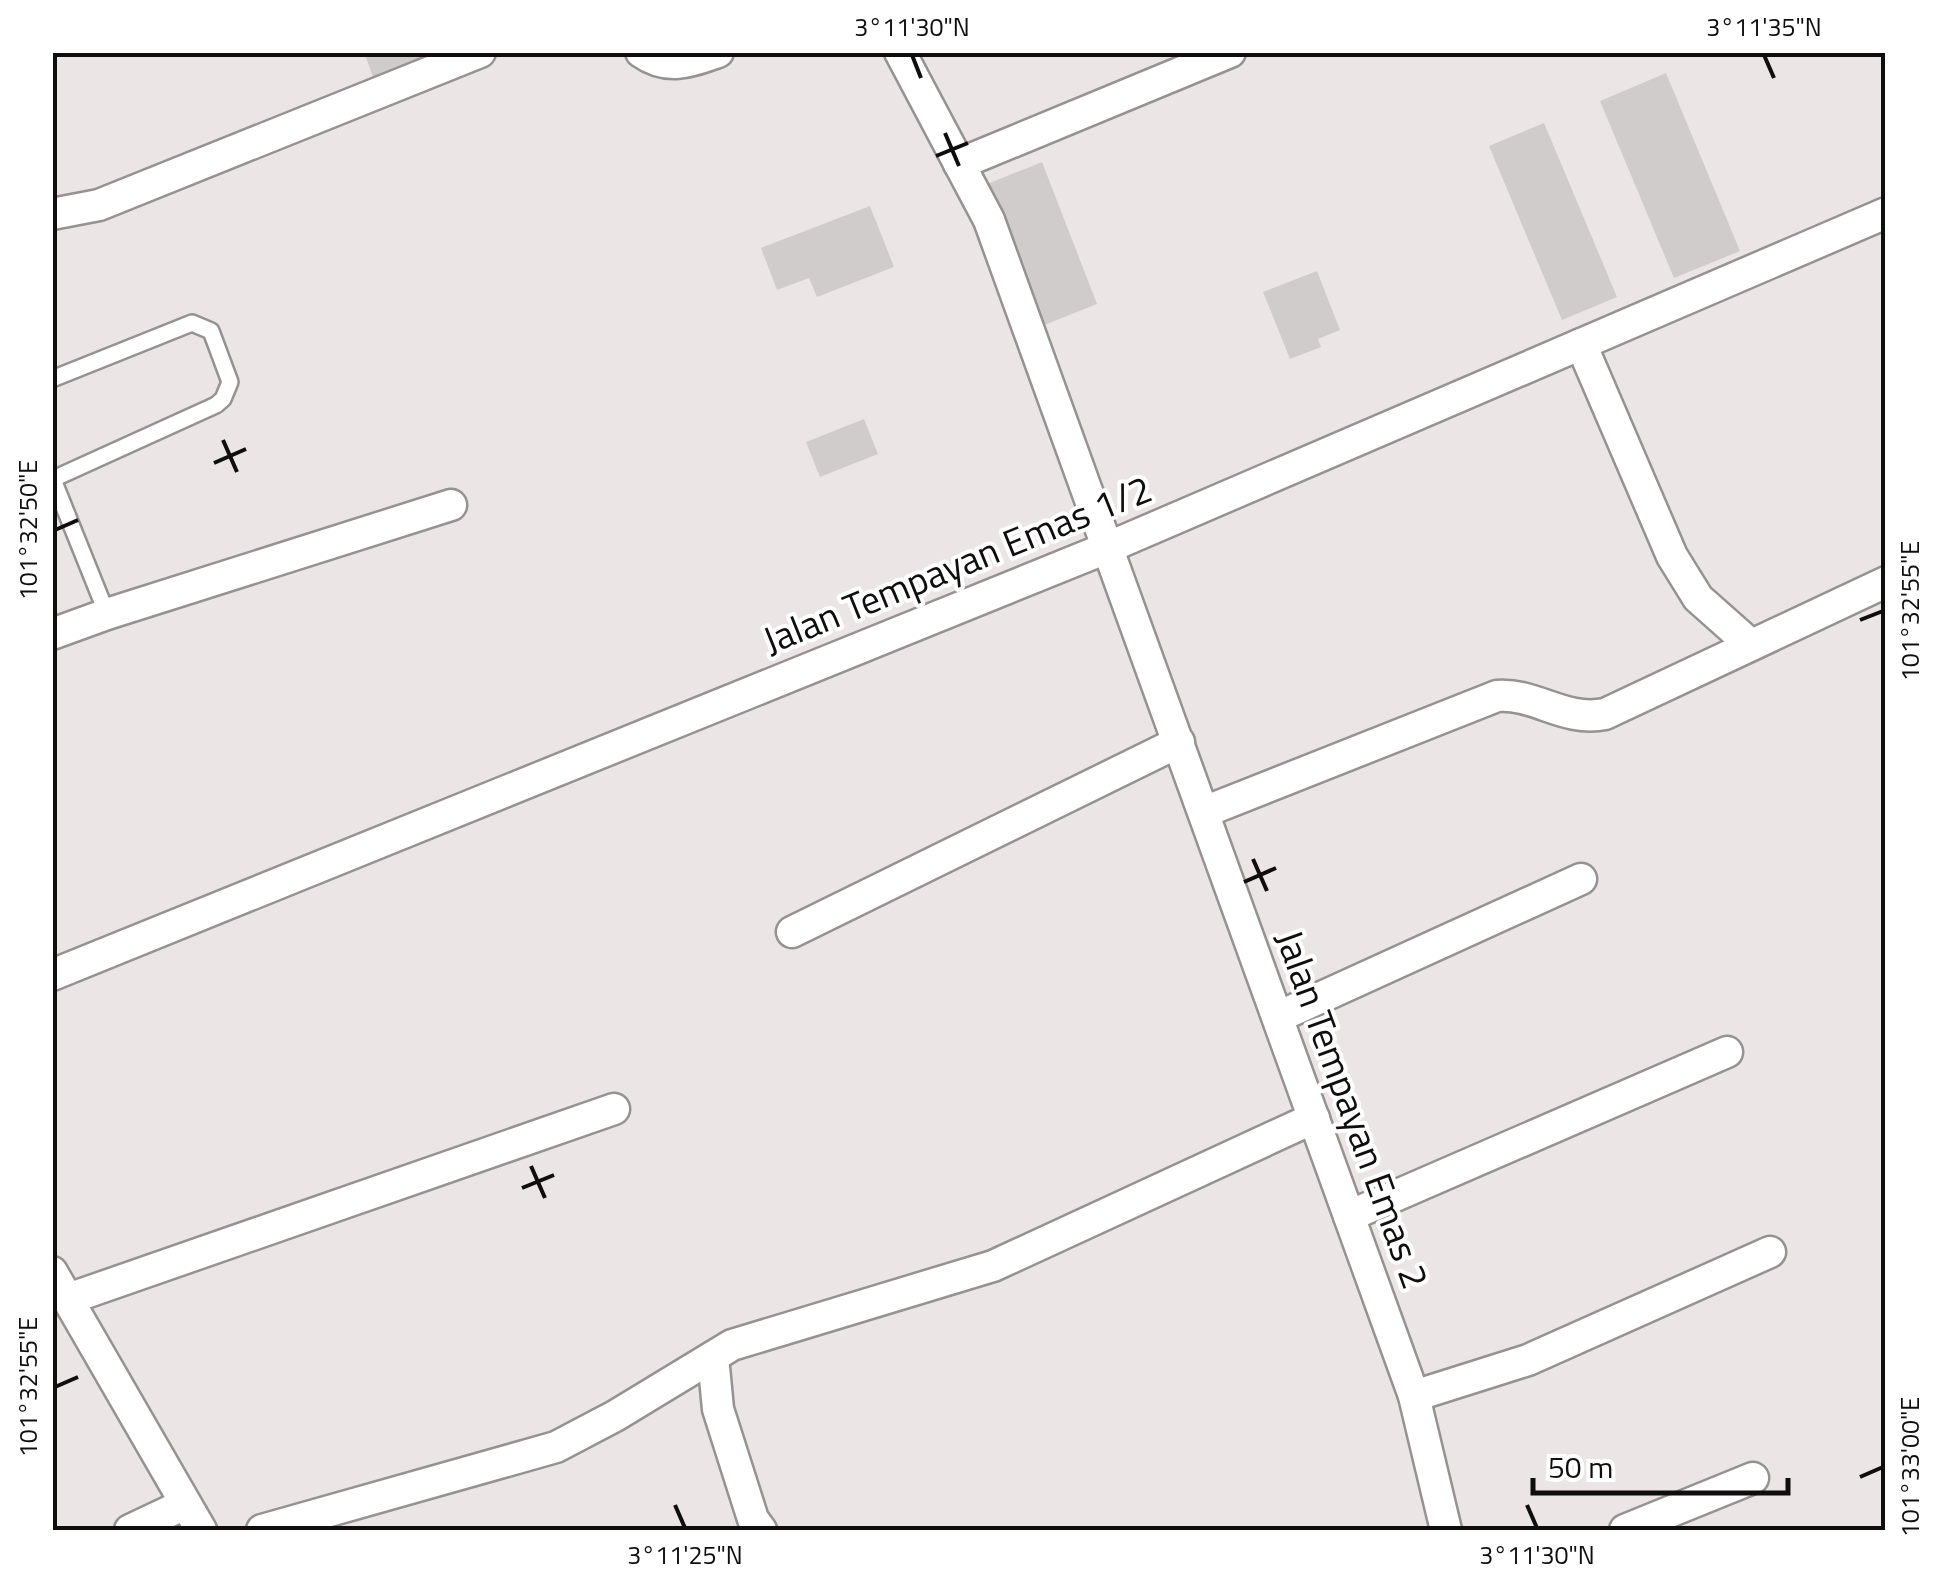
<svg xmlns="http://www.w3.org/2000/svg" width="1938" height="1583" viewBox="0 0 1938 1583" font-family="'Titillium Web',sans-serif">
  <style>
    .building { fill: #d0cccb }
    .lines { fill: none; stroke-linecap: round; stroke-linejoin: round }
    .service-casing { stroke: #969291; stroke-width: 20 }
    .minor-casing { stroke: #969291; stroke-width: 35 }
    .service { stroke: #fff; stroke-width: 15 }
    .minor { stroke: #fff; stroke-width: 30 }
    .ticks { fill: none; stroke: #0f0d0d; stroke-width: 4 }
    .labels { text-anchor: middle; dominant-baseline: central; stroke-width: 8; stroke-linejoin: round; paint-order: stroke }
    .street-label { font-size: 38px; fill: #0f0d0d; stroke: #fff }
    .neatline { fill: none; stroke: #0f0d0d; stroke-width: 4 }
    .ticks-label { font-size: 25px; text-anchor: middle; fill: #0f0d0d }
  </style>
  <rect width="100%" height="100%" fill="#ebe6e5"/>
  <g class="building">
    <path d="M364,52H434V53L373,77Z"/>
    <path d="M1666,73L1740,251L1674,278L1600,101Z"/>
    <path d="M1544,123L1617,297L1562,320L1489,146Z"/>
    <path d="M1042,162L1097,304L1042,326L987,184Z"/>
    <path d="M870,206L894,267L817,297L809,278L777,290L761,248Z"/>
    <path d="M1317,271L1340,330L1318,339L1321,347L1290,359L1263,292Z"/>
    <path d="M864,419L878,454L820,477L806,442Z"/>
  </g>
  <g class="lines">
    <defs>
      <g id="service">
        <path d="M52,379L192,323L211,331L230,382L223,399L216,405L53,479"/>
        <path d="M52,477L107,614"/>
      </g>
      <g id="minor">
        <path d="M641,52C668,71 689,62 718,52"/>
        <path d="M900,52L989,220L1414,1396L1446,1530"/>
        <path d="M959,164L1230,52"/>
        <path d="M52,214L99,205L480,52"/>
        <path d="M1581,344L1672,556L1698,598L1751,645"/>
        <path d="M52,634L107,614L451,505"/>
        <path d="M1204,812L1497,696C1536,693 1563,722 1605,714L1886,582"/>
        <path d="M792,932L1179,742"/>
        <path d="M52,975L1109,547L1886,213"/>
        <path d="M1278,1017L1581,879"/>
        <path d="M1349,1216L1727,1052"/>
        <path d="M52,1272L201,1530"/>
        <path d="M68,1299L614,1109"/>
        <path d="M713,1357L718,1409L753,1519L761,1530"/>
        <path d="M1414,1396L1528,1360L1770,1252"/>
        <path d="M130,1530L185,1504"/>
        <path d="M262,1530L556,1447L615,1416L732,1345L993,1266L1314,1118"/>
        <path d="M1625,1530L1753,1478"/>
      </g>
    </defs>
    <use href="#service" class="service-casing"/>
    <use href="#minor" class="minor-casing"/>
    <use href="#service" class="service"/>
    <use href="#minor" class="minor"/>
  </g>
  <path class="ticks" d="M912,55L921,78M1764,55L1774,78M945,133L959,166M936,156L968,143M223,440L237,472M214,463L246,449M55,530L78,520M1860,620L1883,611M1253,859L1267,891M1244,882L1276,868M531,1166L545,1198M522,1188L554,1175M55,1387L78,1377M1860,1477L1883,1467M675,1505L685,1528M1527,1505L1537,1528"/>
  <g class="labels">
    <g class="street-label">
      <text transform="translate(957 564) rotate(-22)">Jalan Tempayan Emas 1/2</text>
      <text transform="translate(1353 1109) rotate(70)">Jalan Tempayan Emas 2</text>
    </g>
  </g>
  <rect width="1938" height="1583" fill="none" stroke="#ffffff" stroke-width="110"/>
  <path d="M1533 1478v15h255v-15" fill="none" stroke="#0f0d0d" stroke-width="5"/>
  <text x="1548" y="1478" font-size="30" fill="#0f0d0d" stroke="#ffffff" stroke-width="8" paint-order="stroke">50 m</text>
  <rect x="55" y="55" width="1828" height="1473" class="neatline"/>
  <g class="ticks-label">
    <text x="912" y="36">3°11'30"N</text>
    <text x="1764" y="36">3°11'35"N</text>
    <text transform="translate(28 530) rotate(-90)" y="9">101°32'50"E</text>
    <text transform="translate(1910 611) rotate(-90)" y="9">101°32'55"E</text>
    <text transform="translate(28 1387) rotate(-90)" y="9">101°32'55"E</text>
    <text transform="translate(1910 1467) rotate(-90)" y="9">101°33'00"E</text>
    <text x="685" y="1564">3°11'25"N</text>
    <text x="1537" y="1564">3°11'30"N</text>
  </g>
</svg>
